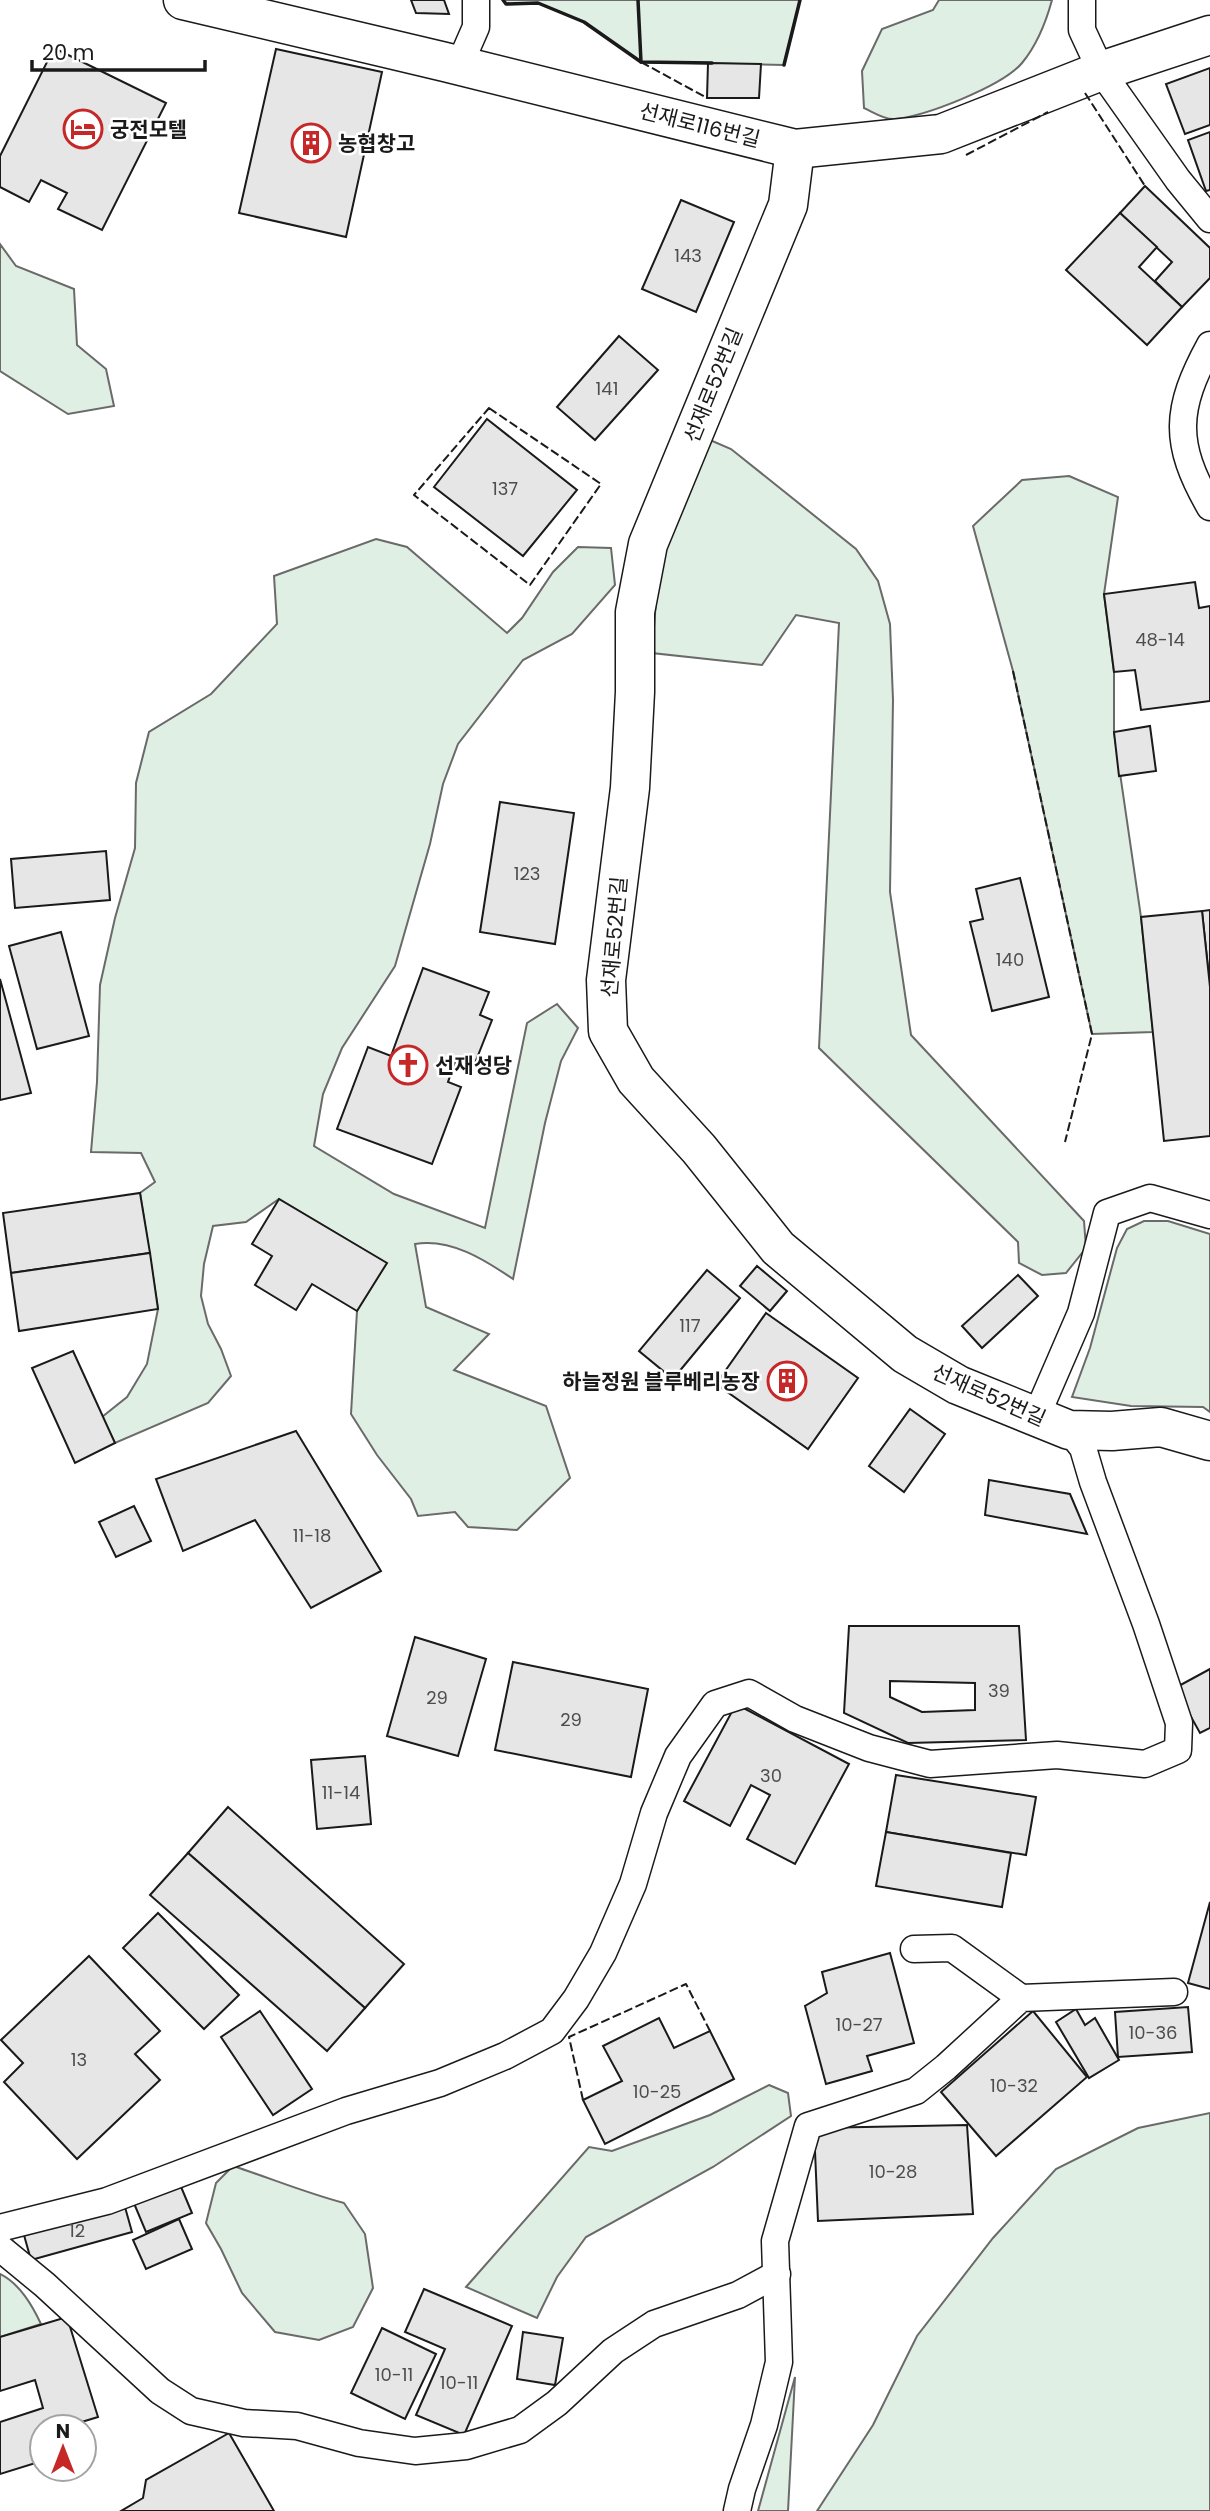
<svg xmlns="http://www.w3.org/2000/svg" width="1210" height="2511" viewBox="0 0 1210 2511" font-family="Poppins,'Noto Sans KR',sans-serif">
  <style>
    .green { fill: #e0efe3; stroke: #6a6a6a; stroke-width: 2 }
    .building { fill: #e6e6e6; stroke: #1a1a1a; stroke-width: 2; fill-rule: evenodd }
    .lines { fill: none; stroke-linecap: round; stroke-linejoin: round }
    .service-casing { stroke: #1a1a1a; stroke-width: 29 }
    .minor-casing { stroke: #1a1a1a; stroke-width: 41 }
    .service { stroke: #fff; stroke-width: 26 }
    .minor { stroke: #fff; stroke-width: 38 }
    .fence { stroke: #1a1a1a; stroke-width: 2; stroke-dasharray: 9 3.5; stroke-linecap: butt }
    .wall { stroke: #1a1a1a; stroke-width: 3.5 }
    .labels { text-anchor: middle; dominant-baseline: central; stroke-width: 5; stroke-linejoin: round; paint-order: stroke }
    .number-label { font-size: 18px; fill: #4d4d4d }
    .street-label { font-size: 21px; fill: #1a1a1a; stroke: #fff }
    .poi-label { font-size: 21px; font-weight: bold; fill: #1a1a1a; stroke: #fff; text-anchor: start }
  </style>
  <rect width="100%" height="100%" fill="#fff"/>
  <g class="green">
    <path d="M503,0H800L784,65L641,62L584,22L538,3L506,4Z"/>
    <path d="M939,0H1052C1046,22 1037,45 1022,63C1003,86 924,117 894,119C885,120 873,112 864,108L862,71L882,29L933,10Z"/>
    <path d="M0,244L16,266L74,289L77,345L106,369L114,406L68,414L0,371Z"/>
    <path d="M710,440L731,449L856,549L878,581L890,624L893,700L890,892L911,1035L1084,1221L1086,1248L1066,1273L1042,1275L1019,1263L1018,1242L819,1048L839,623L796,615L762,665L652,653L659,562Z"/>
    <path d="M1069,476L1118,497L1104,594L1114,672V732L1141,917L1153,1032L1092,1034L1013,671L973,526L1022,480Z"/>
    <path d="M376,539L407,547L507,633L522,618L553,572L578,547L611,548L615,585L572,634L523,660L458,744L443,784L430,844L395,966L342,1048L323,1094L314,1146L394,1194L485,1228L527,1023L557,1004L578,1028L561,1061L545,1123L513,1279C485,1260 451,1238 415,1244L426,1307L489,1334L454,1370L546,1406L570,1478L517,1530L468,1527L455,1512L418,1516L411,1499L377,1455L351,1414L357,1311L386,1263L279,1199L246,1222L213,1226L204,1264L201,1296L208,1324L221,1349L231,1376L208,1403L115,1443L102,1417L127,1397L147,1364L158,1309L140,1193L155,1182L141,1153L91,1152L97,1082L100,985L115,918L135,848L136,783L149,732L211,694L277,624L274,576Z"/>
    <path d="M1144,1221H1168L1210,1234V1412L1203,1407L1131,1406L1072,1397L1090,1348L1117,1248L1127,1229Z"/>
    <path d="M769,2085L788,2093L791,2116L713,2167L586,2237L557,2277L537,2318L466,2287L589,2147L612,2151L710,2115Z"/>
    <path d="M1210,2113V2511H817L873,2425L917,2336L993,2238L1056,2169L1138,2128Z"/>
    <path d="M233,2166C270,2178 306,2193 344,2203L365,2234L373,2288L353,2327L319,2340L275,2332L242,2293L221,2249L206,2223L216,2183Z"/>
    <path d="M0,2274C20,2284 32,2305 41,2324L0,2337Z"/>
    <path d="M795,2377L788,2511H758Z"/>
  </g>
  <g class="building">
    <path d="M411,0H444L449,14L416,13Z"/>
    <path d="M54,48L166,103L102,230L58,209L67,193L41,180L29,202L0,187V156Z"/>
    <path d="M276,49L382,72L346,237L239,213Z"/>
    <path d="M708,63L761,64L759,98H707Z"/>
    <path d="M1210,68V125L1185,134L1166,84Z"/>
    <path d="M1210,132V190L1206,191L1188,140Z"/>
    <path d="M1145,186L1210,248V278L1182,307L1155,281L1172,262L1120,213Z"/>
    <path d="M681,200L734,222L696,312L642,289Z"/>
    <path d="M1120,213L1157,247L1139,267L1182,307L1147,345L1066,270Z"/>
    <path d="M619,336L658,370L595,440L557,407Z"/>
    <path d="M487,419L577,490L523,556L434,487Z"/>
    <path d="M1195,582L1199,608L1210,606V701L1141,710L1135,670L1114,672L1104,594Z"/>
    <path d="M1150,726L1156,771L1119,776L1114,732Z"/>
    <path d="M500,802L574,813L555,944L480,932Z"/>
    <path d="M106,851L110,900L15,908L11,859Z"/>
    <path d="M1020,878L1049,997L992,1011L970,922L983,919L976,889Z"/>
    <path d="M1210,910V987L1202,911Z"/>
    <path d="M1202,911L1210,987V1136L1164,1141L1141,917Z"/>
    <path d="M61,932L89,1036L37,1049L9,946Z"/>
    <path d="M423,968L489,992L480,1015L492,1020L473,1068L455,1062L448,1082L461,1087L432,1164L337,1129L368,1047L391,1056Z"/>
    <path d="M0,979L31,1093L0,1100Z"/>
    <path d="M140,1193L150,1253L11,1273L3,1213Z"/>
    <path d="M279,1199L387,1263L357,1311L312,1284L296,1310L255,1285L272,1256L252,1244Z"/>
    <path d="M150,1253L158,1309L19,1331L11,1273Z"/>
    <path d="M757,1266L787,1291L770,1311L740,1286Z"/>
    <path d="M707,1270L740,1298L673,1379L639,1351Z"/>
    <path d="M1018,1275L1038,1296L982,1348L962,1326Z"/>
    <path d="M766,1313L858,1378L808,1449L716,1384Z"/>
    <path d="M73,1351L115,1443L75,1463L32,1368Z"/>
    <path d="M910,1409L945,1434L904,1492L869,1466Z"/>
    <path d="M296,1431L381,1571L311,1608L255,1520L183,1551L156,1479Z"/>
    <path d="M989,1480L1070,1494L1087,1534L985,1515Z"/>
    <path d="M134,1506L151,1541L116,1557L99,1522Z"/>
    <path d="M849,1626H1019L1026,1740L908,1743L844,1713ZM890,1681L975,1683V1710L922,1712L890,1697Z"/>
    <path d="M415,1637L486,1659L458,1756L387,1736Z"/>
    <path d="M513,1662L648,1689L631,1777L495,1750Z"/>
    <path d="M1210,1669V1728L1200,1733L1175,1688Z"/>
    <path d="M736,1704L849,1764L795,1864L747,1839L770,1795L751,1785L730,1826L684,1801Z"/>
    <path d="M365,1756L371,1824L317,1829L311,1760Z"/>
    <path d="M896,1775L1036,1797L1026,1855L886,1832Z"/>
    <path d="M228,1807L404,1964L365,2008L188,1853Z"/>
    <path d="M886,1832L1011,1853L1002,1907L876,1886Z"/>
    <path d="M188,1853L365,2008L327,2051L150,1895Z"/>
    <path d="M1210,1902V1989L1188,1983Z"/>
    <path d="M158,1913L239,1995L204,2029L123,1948Z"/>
    <path d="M890,1953L914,2043L867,2056L872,2071L826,2084L805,2006L827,1993L822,1972Z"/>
    <path d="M89,1956L160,2031L135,2054L160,2080L77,2159L4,2082L23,2063L1,2040Z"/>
    <path d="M1188,2007L1192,2052L1118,2057L1115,2012Z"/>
    <path d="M1076,2009L1085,2025L1095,2018L1119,2060L1089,2078L1056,2022Z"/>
    <path d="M260,2011L312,2089L273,2115L221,2037Z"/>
    <path d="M1033,2011L1087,2077L996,2156L941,2092Z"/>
    <path d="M659,2018L674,2048L710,2031L734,2079L605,2144L583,2100L622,2081L603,2046Z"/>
    <path d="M967,2125L973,2214L818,2221L814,2128Z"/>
    <path d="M179,2182L192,2213L146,2232L133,2201Z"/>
    <path d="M123,2200L132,2232L31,2260L22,2228Z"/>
    <path d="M179,2219L192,2249L146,2269L133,2240Z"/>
    <path d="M424,2289L512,2326L464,2435L416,2415L445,2349L405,2332Z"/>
    <path d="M67,2317L98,2417L65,2427H42V2461L0,2474V2422L43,2408L35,2380L0,2391V2337Z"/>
    <path d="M382,2328L436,2354L405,2419L351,2393Z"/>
    <path d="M523,2332L563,2338L555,2385L517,2379Z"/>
    <path d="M229,2433L274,2511H121L143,2498L146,2480Z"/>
  </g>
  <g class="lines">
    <defs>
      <g id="service">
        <path d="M1082,0V30L1101,71L1178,180L1210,219"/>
        <path d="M459,66L476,27V0"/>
        <path d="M1210,345C1175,409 1173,443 1210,507"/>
        <path d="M1036,1417L1081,1313L1107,1213L1150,1198L1210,1215"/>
        <path d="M914,1949L952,1948L1021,1998"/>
        <path d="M0,2228L107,2201L346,2111L440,2083L505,2056L552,2031L576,1999L603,1953L633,1884L654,1813L678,1756L715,1704L749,1693L795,1719L869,1748L930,1764L1057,1755L1145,1764L1178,1750L1179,1723L1146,1624L1093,1482L1083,1448L1069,1430"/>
        <path d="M0,2248L45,2285L160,2391L191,2411L244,2423L297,2426L359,2443L415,2451L466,2446L520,2430L557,2403L613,2351L654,2324L738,2295L777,2274"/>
        <path d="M737,2511L742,2489L764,2425L779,2362L775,2241L808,2126L916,2091L946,2067L1021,1998L1174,1992"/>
      </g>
      <g id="minor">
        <path d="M183,0L445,62L795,149L941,134L1101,71L1210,35"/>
        <path d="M795,149L788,205L648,544L635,612V692L630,788L606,980L608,1031L636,1080L699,1149L778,1248L905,1354L958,1385L1069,1430L1112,1431L1161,1427L1210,1441"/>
      </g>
    </defs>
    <use href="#service" class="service-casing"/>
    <use href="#minor" class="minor-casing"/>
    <use href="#service" class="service"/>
    <use href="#minor" class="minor"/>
    <g class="fence">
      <path d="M641,62L707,98"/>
      <path d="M1085,93L1145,186"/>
      <path d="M966,155L1048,112"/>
      <path d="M489,408L601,484L530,585L414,495Z"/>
      <path d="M1013,671L1092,1034L1065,1142"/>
      <path d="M583,2100L569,2037L686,1984L710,2031"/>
    </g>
    <g class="wall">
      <path d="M503,0L506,4L538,3L584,22L641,62"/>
      <path d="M638,0L641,62L712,63"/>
      <path d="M784,65L800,0"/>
    </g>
  </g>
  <defs>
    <symbol id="hotel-ring" viewBox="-11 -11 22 22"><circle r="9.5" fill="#fff" stroke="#c62828" stroke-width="1.5"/><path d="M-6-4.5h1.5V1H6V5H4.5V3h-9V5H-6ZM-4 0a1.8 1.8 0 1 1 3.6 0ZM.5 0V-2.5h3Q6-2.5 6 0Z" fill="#c62828"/></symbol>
    <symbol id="building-ring" viewBox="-11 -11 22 22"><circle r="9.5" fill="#fff" stroke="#c62828" stroke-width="1.5"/><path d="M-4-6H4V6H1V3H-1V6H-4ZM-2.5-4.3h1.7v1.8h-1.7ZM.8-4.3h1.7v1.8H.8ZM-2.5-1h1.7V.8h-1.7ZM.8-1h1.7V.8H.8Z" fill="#c62828"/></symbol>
    <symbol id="church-ring" viewBox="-11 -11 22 22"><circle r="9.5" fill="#fff" stroke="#c62828" stroke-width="1.5"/><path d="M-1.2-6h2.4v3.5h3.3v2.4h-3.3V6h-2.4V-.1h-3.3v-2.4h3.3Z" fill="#c62828"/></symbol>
  </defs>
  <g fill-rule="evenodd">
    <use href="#hotel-ring" x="61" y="107" width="44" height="44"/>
    <use href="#building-ring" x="289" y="121" width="44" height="44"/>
    <use href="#church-ring" x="386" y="1043" width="44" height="44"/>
    <use href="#building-ring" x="765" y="1359" width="44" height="44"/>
  </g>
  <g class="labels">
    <g class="number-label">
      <text x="688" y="255">143</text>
      <text x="607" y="388">141</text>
      <text x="505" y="488">137</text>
      <text x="1160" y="639">48-14</text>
      <text x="527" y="873">123</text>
      <text x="1010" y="959">140</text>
      <text x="690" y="1325">117</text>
      <text x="312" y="1535">11-18</text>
      <text x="999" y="1690">39</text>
      <text x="437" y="1697">29</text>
      <text x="571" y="1719">29</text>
      <text x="771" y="1775">30</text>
      <text x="341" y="1792">11-14</text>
      <text x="859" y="2024">10-27</text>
      <text x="1153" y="2032">10-36</text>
      <text x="79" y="2059">13</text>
      <text x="1014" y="2085">10-32</text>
      <text x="657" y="2091">10-25</text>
      <text x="893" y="2171">10-28</text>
      <text x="77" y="2230">12</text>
      <text x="394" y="2374">10-11</text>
      <text x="459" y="2382">10-11</text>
    </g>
    <g class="street-label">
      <text transform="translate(700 125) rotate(14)">선재로116번길</text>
      <text transform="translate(713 385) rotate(-68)">선재로52번길</text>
      <text transform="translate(614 937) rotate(-85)">선재로52번길</text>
      <text transform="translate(989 1395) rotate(24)">선재로52번길</text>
    </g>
    <g class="poi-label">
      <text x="110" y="129">궁전모텔</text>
      <text x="338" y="143">농협창고</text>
      <text x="435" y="1065">선재성당</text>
      <text x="760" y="1381" text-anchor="end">하늘정원 블루베리농장</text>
    </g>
  </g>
  <g transform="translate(63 2448)"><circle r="33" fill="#ffffff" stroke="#a3a3a3" stroke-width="2"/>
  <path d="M0-5L12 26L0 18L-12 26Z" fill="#c62828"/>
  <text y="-10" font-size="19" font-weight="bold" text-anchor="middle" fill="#1a1a1a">N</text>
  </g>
  <path d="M32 60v10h173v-10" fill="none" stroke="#1a1a1a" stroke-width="3.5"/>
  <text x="42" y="60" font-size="21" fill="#1a1a1a" stroke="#ffffff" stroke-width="5" paint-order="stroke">20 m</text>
</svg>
